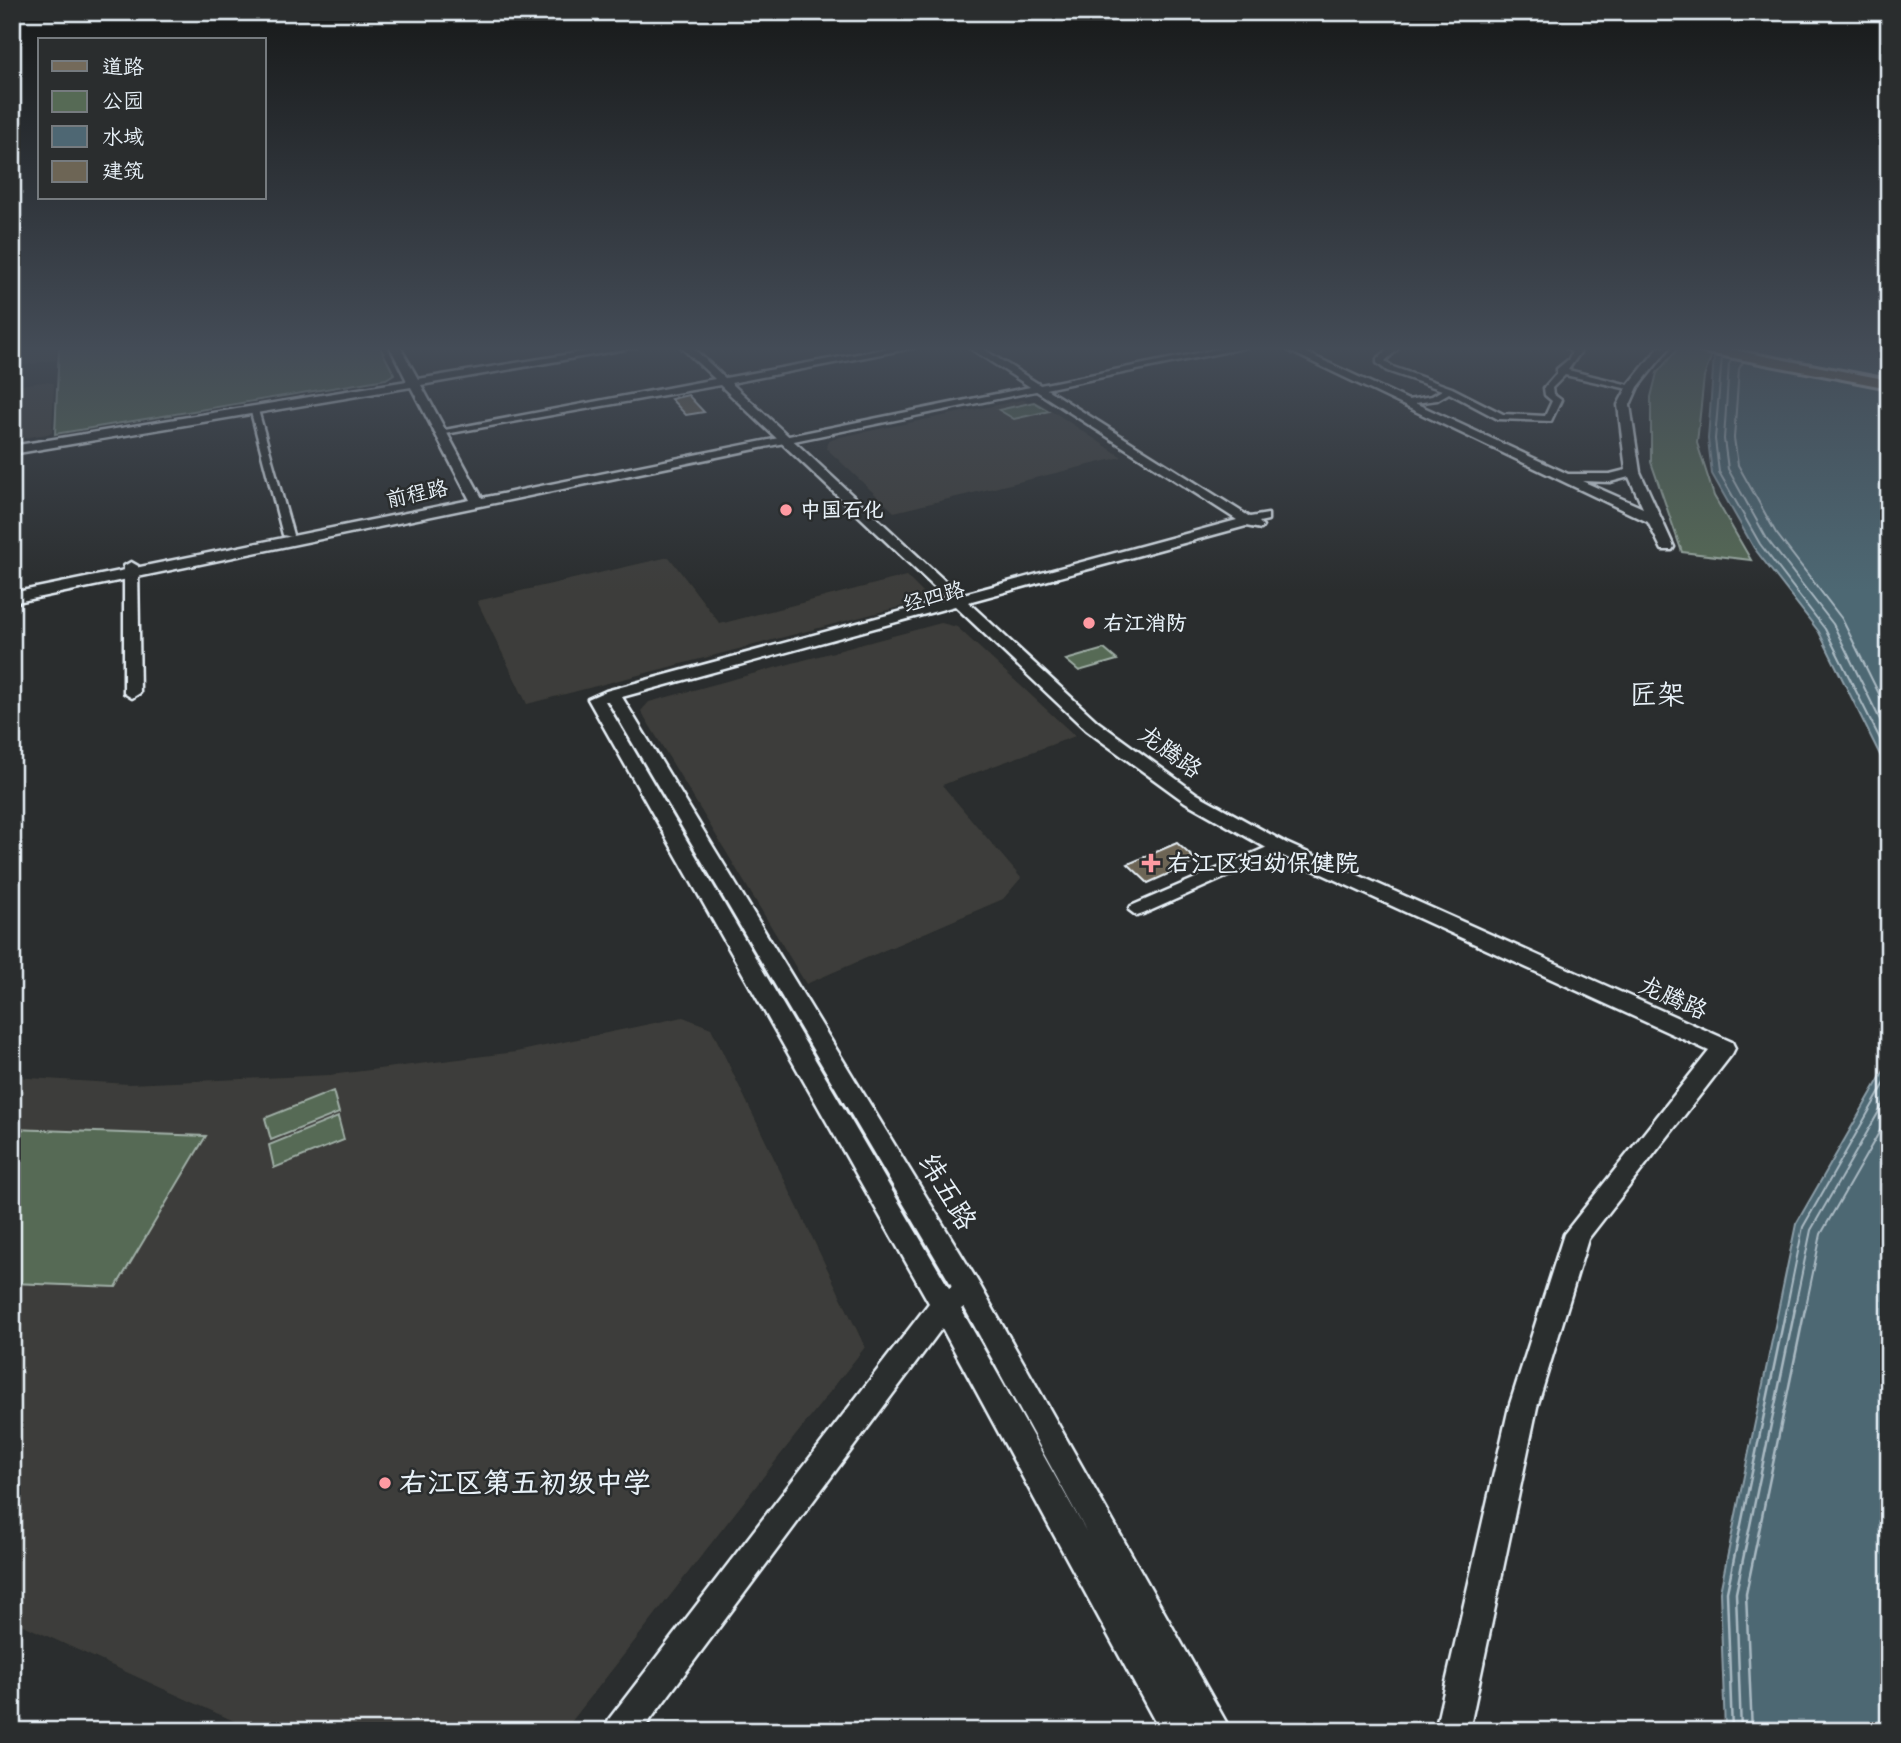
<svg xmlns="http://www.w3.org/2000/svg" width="1901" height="1743" viewBox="0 0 1901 1743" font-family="'Balsamiq Sans','LXGW WenKai TC',sans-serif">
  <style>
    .built { fill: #3e3e3a }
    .green { fill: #566a55; stroke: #9faea6; stroke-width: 2 }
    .water { fill: #4e6773; stroke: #8c9ea8; stroke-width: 2 }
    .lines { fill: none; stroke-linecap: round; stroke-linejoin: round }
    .shore-far1 { stroke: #aabac3; stroke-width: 2 }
    .shore { stroke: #aabac3; stroke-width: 2.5 }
    .building { fill: #6d6555; stroke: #e8f1f8; stroke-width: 2 }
    .minor-casing { stroke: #e8f1f8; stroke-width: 5 }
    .tertiary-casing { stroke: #e8f1f8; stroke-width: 5 }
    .secondary-casing { stroke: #e8f1f8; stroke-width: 5 }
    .primary-casing { stroke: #e8f1f8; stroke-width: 6 }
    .minor { fill: #2a2d2e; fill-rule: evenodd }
    .tertiary { fill: #2a2d2e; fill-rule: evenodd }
    .secondary { fill: #2a2d2e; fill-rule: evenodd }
    .primary { fill: #746a5a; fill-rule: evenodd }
    .poi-dot { fill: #ff9aa2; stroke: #2a2d2e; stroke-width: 2.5 }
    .labels { text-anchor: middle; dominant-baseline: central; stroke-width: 5; stroke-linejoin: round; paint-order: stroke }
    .far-street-label { font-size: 21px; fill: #e8f1f8; stroke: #2a2d2e }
    .far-poi-label { font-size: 21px; font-weight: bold; fill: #e8f1f8; stroke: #2a2d2e; text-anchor: start }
    .street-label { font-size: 24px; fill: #e8f1f8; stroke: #2a2d2e }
    .poi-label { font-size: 24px; font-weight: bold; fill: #e8f1f8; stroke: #2a2d2e; text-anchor: start }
    .quarter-label { font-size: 28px; fill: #e8f1f8; stroke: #2a2d2e }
    .near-street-label { font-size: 28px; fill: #e8f1f8; stroke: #2a2d2e }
    .near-poi-label { font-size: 28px; font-weight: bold; fill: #e8f1f8; stroke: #2a2d2e; text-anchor: start }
  </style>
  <rect width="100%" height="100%" fill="#2a2d2e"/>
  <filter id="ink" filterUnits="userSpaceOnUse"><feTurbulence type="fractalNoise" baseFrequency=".0143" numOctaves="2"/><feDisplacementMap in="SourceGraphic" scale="14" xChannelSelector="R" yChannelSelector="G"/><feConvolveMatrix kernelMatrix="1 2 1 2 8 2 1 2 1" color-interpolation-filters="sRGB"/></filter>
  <g filter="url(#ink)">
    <g class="built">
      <path d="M12,347H56V360L12,367Z"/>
      <path d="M43,382L54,383L52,433L12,440V386Z"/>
      <path d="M1022,400L1040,403L1122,457L894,512L826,448L829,441L840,437Z"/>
      <path d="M669,557L720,624L906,576L922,592L921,597L907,605L527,704L477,601Z"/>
      <path d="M941,623L957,627L1075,736L942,785L1021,878L1003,899L806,984L641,711L649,702Z"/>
      <path d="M683,1017L711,1028L865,1347L564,1731H256L12,1620V1077L129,1084L330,1075L516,1052Z"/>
    </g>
    <g class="green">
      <path d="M59,347H380L394,374L386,379L55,434Z"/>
      <path d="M1679,347H1719L1712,354L1704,377L1697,443L1714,496L1751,560L1682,552L1651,462V397L1657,373Z"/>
      <path d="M1034,402L1049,411L1014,419L999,410Z"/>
      <path d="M1104,649L1117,660L1079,671L1066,660Z"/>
      <path d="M333,1091L339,1113L271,1140L265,1118Z"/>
      <path d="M338,1117L344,1140L274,1168L269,1145Z"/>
      <path d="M12,1129L206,1136L116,1287L12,1283Z"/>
    </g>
    <g class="water">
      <path d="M1723,347H1889V773L1819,632L1754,548L1712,474L1708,439L1714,356Z"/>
      <path d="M1889,1062V1731H1725L1720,1592L1796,1224Z"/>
    </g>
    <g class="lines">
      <g class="shore-far1">
        <path d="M1722,357L1715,439L1719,472L1760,544L1825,629L1889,757"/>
        <path d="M1732,359L1729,364L1724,439L1728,469L1767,539L1833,624L1889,738"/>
        <path d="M1743,362L1739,369L1734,438L1738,465L1776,533L1842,619L1889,714"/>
        <path d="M1786,1311L1803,1227L1889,1076"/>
        <path d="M1794,1311L1811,1230L1889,1094"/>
        <path d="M1805,1311L1821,1234L1889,1115"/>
      </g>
      <g class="shore">
        <path d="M1732,1731L1727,1592L1786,1309"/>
        <path d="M1741,1731L1736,1593L1795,1309"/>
        <path d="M1752,1731L1746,1594L1805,1309"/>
      </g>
    </g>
    <g class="building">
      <path d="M688,395L704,412L686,415L671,399Z"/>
      <path d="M1177,843L1197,861L1148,883L1128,864Z"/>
    </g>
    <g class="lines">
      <defs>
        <g id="minor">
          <path d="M1391,347H1400L1385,361L1393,367L1452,388L1503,414L1545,416L1552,401L1545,395L1544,388L1557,373V369L1569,359L1572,352L1565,347H1575L1581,351L1568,370L1637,387L1633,390L1565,375L1552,388L1553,394L1561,400L1551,421L1498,419L1449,393L1437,400L1408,404V400L1432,396L1442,390L1387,371L1377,363V359Z"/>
          <path d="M250,408L258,410L293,535L292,537L283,535Z"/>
          <path d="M1279,842L1284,843L1287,847L1284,851L1143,914L1137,916L1129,910L1131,906Z"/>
        </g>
        <g id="tertiary">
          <path d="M681,347H692L725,378L896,347H917L731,383L960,595L1237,520L968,347H980L1250,517L1268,514V520L1259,522L1263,526L1261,529L1246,526L968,602L1098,722L1197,794L1286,843L1732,1042L1735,1048L1732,1054L1588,1239L1537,1407L1469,1731H1435L1509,1407L1564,1234L1709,1051L1272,851L1185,802L1086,730L955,606L622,697L978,1282L1231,1731H1160L942,1328L642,1731H604L609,1719L929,1303L588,699L606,691L947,599L720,385L440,435L434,432L715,379ZM605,701H608L952,1286L949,1288ZM964,1307L1087,1533L961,1309Z"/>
          <path d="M131,562L138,566L140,693L132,698L124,693V566Z"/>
        </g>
        <g id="secondary">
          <path d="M390,347H400L418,379L613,347H637L421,385L482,498L1228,347H1248L12,603V593L470,500L411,387L12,454V446L407,381Z"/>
          <path d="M1281,347H1294L1568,474H1610L1626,470L1618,405L1629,384L1659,347H1670L1638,387L1630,405L1640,472L1674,547L1672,550H1662L1648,522ZM1629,477L1643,508L1582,481L1610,482Z"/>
        </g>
        <path id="primary" d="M1692,347H1717L1889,380V388L1698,351Z"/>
      </defs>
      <use href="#minor" class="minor-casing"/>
      <use href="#tertiary" class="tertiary-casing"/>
      <use href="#secondary" class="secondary-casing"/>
      <use href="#primary" class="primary-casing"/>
      <use href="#minor" class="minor"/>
      <use href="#tertiary" class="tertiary"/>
      <use href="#secondary" class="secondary"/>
      <use href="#primary" class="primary"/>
    </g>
  </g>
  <linearGradient id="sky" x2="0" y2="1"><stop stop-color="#171919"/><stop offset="0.59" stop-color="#444c57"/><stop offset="1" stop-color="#444c57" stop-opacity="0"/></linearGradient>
  <rect width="1901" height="591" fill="url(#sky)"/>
  <g class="poi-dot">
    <circle cx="786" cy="510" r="7"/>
    <circle cx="1089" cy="623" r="7"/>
    <path d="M1147.5 852.5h7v7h7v7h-7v7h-7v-7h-7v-7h7z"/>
    <circle cx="385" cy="1483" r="7"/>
  </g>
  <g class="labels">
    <g class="far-street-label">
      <text transform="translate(417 494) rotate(-12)">前程路</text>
      <text transform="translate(934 597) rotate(-15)">经四路</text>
    </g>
    <g class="far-poi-label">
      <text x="800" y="510">中国石化</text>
      <text x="1103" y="623">右江消防</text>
    </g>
    <g class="street-label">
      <text transform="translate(1170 752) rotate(36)">龙腾路</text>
      <text transform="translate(1673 998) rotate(24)">龙腾路</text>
    </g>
    <g class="poi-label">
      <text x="1167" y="863">右江区妇幼保健院</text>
    </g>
    <g class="quarter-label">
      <text x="1657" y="695">匠架</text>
    </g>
    <g class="near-street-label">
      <text transform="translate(947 1192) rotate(59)">纬五路</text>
    </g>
    <g class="near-poi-label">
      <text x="399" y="1483">右江区第五初级中学</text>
    </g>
  </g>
  <rect width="1901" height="1743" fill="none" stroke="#2a2d2e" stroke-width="42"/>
  <rect x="21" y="21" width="1859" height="1701" fill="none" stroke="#e8f1f8" stroke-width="2.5" filter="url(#ink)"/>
  <rect x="38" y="38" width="228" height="161" fill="#2a2d2e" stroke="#767b7f" stroke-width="2"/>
  <rect x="52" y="61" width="35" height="10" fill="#746a5a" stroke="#767b7f" stroke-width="2"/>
  <text x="102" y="74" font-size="21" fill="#e8f1f8">道路</text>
  <rect x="52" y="91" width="35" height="21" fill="#566a55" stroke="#767b7f" stroke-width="2"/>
  <text x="102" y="108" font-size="21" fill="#e8f1f8">公园</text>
  <rect x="52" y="126" width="35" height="21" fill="#4e6773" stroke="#767b7f" stroke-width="2"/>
  <text x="102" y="144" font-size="21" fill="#e8f1f8">水域</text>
  <rect x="52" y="161" width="35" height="21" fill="#6d6555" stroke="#767b7f" stroke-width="2"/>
  <text x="102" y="178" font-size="21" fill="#e8f1f8">建筑</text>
</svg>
